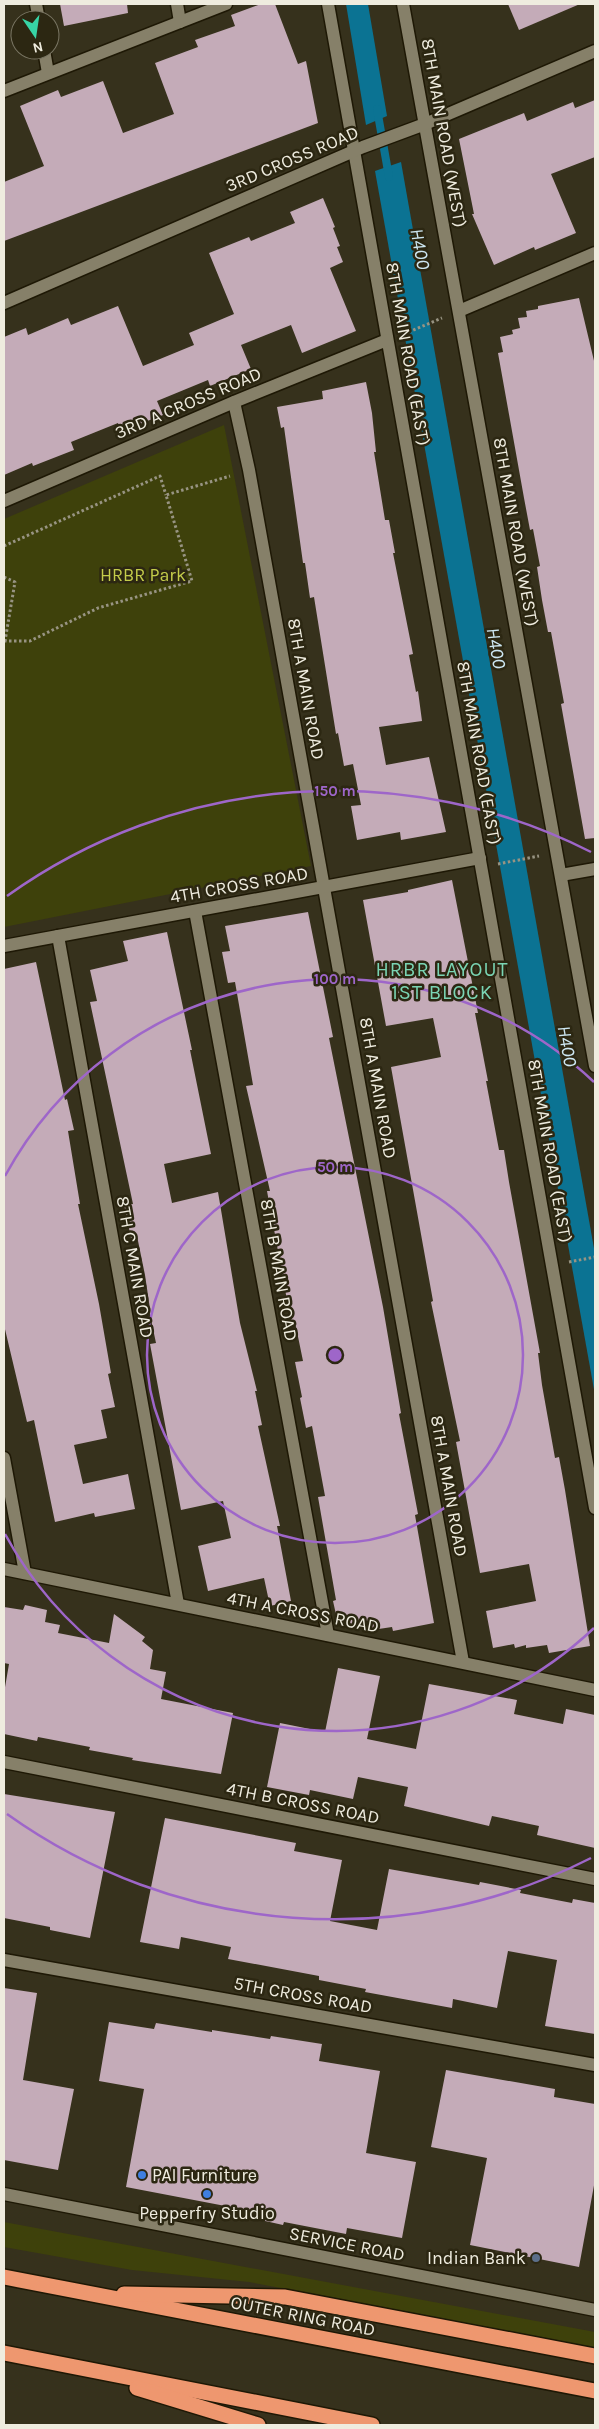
<svg xmlns="http://www.w3.org/2000/svg" width="599" height="2429" viewBox="0 0 599 2429" font-family="Karla,sans-serif">
  <style>
    .green { fill: #3e410b }
    .water { fill: #0b7393 }
    .lines { fill: none; stroke-linecap: round; stroke-linejoin: round }
    .stream { stroke: #0b7393; stroke-width: 8 }
    .building { fill: #c4abb8 }
    .street-casing { stroke: #1e1805; stroke-width: 15 }
    .secondary-casing { stroke: #1e1805; stroke-width: 15 }
    .highway-casing { stroke: #1e1805; stroke-width: 18 }
    .path { stroke: #989483; stroke-width: 3; stroke-dasharray: 2.5 2.5; stroke-linecap: butt }
    .street { stroke: #868069; stroke-width: 12 }
    .secondary { stroke: #868069; stroke-width: 12 }
    .highway { stroke: #ee976f; stroke-width: 15 }
    .ring { fill: none; stroke: #9e66c9; stroke-width: 2.5 }
    .shop-dot { fill: #3f7fe0; stroke: #2c2712; stroke-width: 2 }
    .service-dot { fill: #5c6f8a; stroke: #2c2712; stroke-width: 2 }
    .labels { text-anchor: middle; dominant-baseline: central; stroke-width: 5; stroke-linejoin: round; paint-order: stroke }
    .street-label { font-size: 18px; fill: #efecdf; stroke: #2c2712 }
    .park-label { font-size: 18px; fill: #c4cc4a; stroke: #2c2712 }
    .poi-label { font-size: 18px; fill: #efecdf; stroke: #2c2712; text-anchor: start }
    .water-label { font-size: 19px; font-style: italic; fill: #cde6f1; stroke: #2c2712 }
    .quarter-label { font-size: 20px; letter-spacing: 1px; fill: #7ad5b4; stroke: #2c2712 }
    .centre { fill: #9e66c9; stroke: #2c2712; stroke-width: 2.5 }
    .ring-label { font-size: 15px; text-anchor: middle; font-weight: bold; fill: #9e66c9; stroke: #2c2712; stroke-width: 5; stroke-linejoin: round; paint-order: stroke }
  </style>
  <rect width="100%" height="100%" fill="#36311c"/>
  <g class="green">
    <path d="M224,425L311,866L4,927V519Z"/>
    <path d="M4,2222L595,2332V2348L249,2282L132,2270L4,2247Z"/>
  </g>
  <g class="water">
    <path d="M346,4H368L387,116L366,125Z"/>
    <path d="M401,162L595,1254V1395L375,171Z"/>
  </g>
  <g class="lines">
    <path class="stream" d="M377,109L389,177"/>
  </g>
  <g class="building">
    <path d="M60,4H127L128,13L64,26Z"/>
    <path d="M261,4H275L298,64L306,61L318,123L4,241V182L44,166L20,106L58,90L61,97L103,81L123,133L174,114L155,63L198,47L195,40L235,26L231,15Z"/>
    <path d="M508,4H580L519,30Z"/>
    <path d="M595,100V157L551,174L576,233L535,250L534,247L494,265L472,214H474L459,139L524,113L527,121L573,102L575,108Z"/>
    <path d="M323,198L335,227L333,228L340,246L337,247L343,262L330,268L356,331L302,353L291,325L241,345L251,369L210,386L208,380L157,401L163,415L121,431L118,423L71,442L74,450L33,466L32,463L4,475V337L26,328L28,335L68,318L71,325L118,306L143,366L194,345L189,333L234,314L209,253L249,237L251,241L295,223L290,212Z"/>
    <path d="M579,298L595,365V838L585,839L561,704L564,703L551,632H548L542,600L537,567L540,566L533,529L530,530L524,498L498,353L503,352L500,337L513,334L512,330L520,328L518,318L527,317L526,311L538,309V306Z"/>
    <path d="M366,382L372,413L376,452H374L385,520H389L395,553H393L413,654L409,655L416,692L418,691L422,721L379,727L386,765L429,757L446,832L401,840L400,832L357,840L351,806L361,805L353,764L344,766L338,733L336,734L314,597L310,598L305,563H303L284,427L281,428L277,407L323,399L322,391Z"/>
    <path d="M452,880L478,1013H475L488,1081H486L499,1150H504L509,1182L540,1353H538L542,1385L555,1458L559,1457L565,1490L590,1646L549,1653L547,1645L526,1648V1645L515,1648L514,1644L493,1648L486,1611L536,1601L529,1564L480,1573L456,1442L460,1441L431,1302L433,1301L391,1067L441,1057L433,1018L386,1026L363,900L408,892V890Z"/>
    <path d="M308,912L333,1037L329,1038L383,1307L401,1413L399,1414L418,1514L415,1515L434,1623L393,1631L392,1627L372,1630L337,1619L333,1601L336,1600L318,1497L325,1496L312,1426L306,1428L300,1398L302,1397L295,1362L303,1361L295,1322H291L267,1191H270L246,1086L253,1085L235,982L228,983L222,952L230,951L225,926Z"/>
    <path d="M167,932L192,1050H190L211,1154L164,1164L172,1203L218,1192L240,1323L257,1391H255L262,1425L258,1426L280,1526H277L291,1601L270,1606L264,1578L208,1591L198,1546L231,1538L223,1501L181,1510L150,1344L156,1343L149,1310L150,1309L145,1275L137,1236L131,1238L124,1205L133,1204L90,1002L97,1001L90,970L128,961L123,941Z"/>
    <path d="M36,962L65,1100L67,1099L74,1130L68,1131L80,1204H78L99,1304L111,1373L108,1374L115,1407L101,1410L107,1438L74,1445L83,1484L128,1474L135,1509L95,1517L94,1513L55,1522L34,1420L27,1422L4,1325V969Z"/>
    <path d="M25,1605L47,1610L45,1622L60,1625L58,1633L109,1643L114,1614L145,1637L142,1641L153,1650L150,1669L166,1672L161,1699L233,1713L221,1774L132,1760L133,1758L89,1750L90,1747L38,1737L37,1741L4,1734V1693L9,1664L4,1663V1607L23,1610Z"/>
    <path d="M338,1668L380,1676L367,1739L416,1749L429,1684L517,1700L514,1714L563,1724L566,1709L595,1715V1848L537,1835L539,1826L492,1816L489,1826L404,1806L408,1787L358,1777L353,1799L310,1790L309,1795L267,1787L280,1723L325,1732Z"/>
    <path d="M4,1794L115,1812L90,1938L50,1930V1927L4,1918Z"/>
    <path d="M165,1818L296,1843L294,1851L342,1860L330,1921L377,1930L389,1869L479,1885L480,1882L521,1890L520,1893L572,1903L573,1899L595,1903V2034L545,2026L557,1960L508,1951L497,2008L453,1999L452,2008L365,1992L366,1989L319,1980V1976L228,1959L231,1947L181,1937L179,1949L140,1942Z"/>
    <path d="M4,1988L37,1993L23,2080L74,2089L58,2170L4,2160Z"/>
    <path d="M109,2022L154,2029L156,2023L212,2032V2030L270,2039L271,2036L322,2044L319,2061L380,2071L366,2153L416,2162L402,2238L347,2228L346,2234L284,2222L283,2225L239,2215L241,2209L126,2187L144,2089L99,2081Z"/>
    <path d="M446,2070L555,2089L554,2097L595,2104V2180L579,2267L470,2245L487,2158L431,2147Z"/>
  </g>
  <g class="lines">
    <defs>
      <g id="street">
        <path d="M36,4L39,20"/>
        <path d="M177,4L180,22"/>
        <path d="M328,4L595,1508"/>
        <path d="M403,4L595,1066"/>
        <path d="M44,50L48,73"/>
        <path d="M4,91L226,4"/>
        <path d="M459,311L595,253"/>
        <path d="M234,402L249,470L463,1662"/>
        <path d="M4,501L234,402L387,340"/>
        <path d="M561,875L595,869"/>
        <path d="M195,911L328,1635"/>
        <path d="M58,936L178,1604"/>
        <path d="M4,946L480,858"/>
        <path d="M4,1458L25,1573"/>
        <path d="M4,1569L595,1690"/>
        <path d="M4,1762L595,1879"/>
        <path d="M4,1960L595,2065"/>
      </g>
      <g id="secondary">
        <path d="M4,303L363,147L425,124L595,51"/>
        <path d="M4,2194L595,2310"/>
      </g>
      <g id="highway">
        <path d="M4,2277L595,2391"/>
        <path d="M124,2294L285,2297L595,2356"/>
        <path d="M4,2353L372,2425"/>
        <path d="M137,2388L258,2425"/>
      </g>
    </defs>
    <use href="#street" class="street-casing"/>
    <use href="#secondary" class="secondary-casing"/>
    <use href="#highway" class="highway-casing"/>
    <g class="path">
      <path d="M404,334L442,318"/>
      <path d="M4,546L160,476L166,495"/>
      <path d="M4,577L15,582L5,641"/>
      <path d="M4,641H30L98,608L192,581L166,495L230,476"/>
      <path d="M498,864L539,856"/>
      <path d="M569,1262L595,1257"/>
    </g>
    <use href="#street" class="street"/>
    <use href="#secondary" class="secondary"/>
    <use href="#highway" class="highway"/>
  </g>
  <g class="ring">
    <circle cx="335" cy="1355" r="188"/>
    <path d="M594 1628A376 376 0 0 1 5 1534M5 1176A376 376 0 0 1 594 1082"/>
    <path d="M591 1858A564 564 0 0 1 7 1814M7 896A564 564 0 0 1 591 852"/>
  </g>
  <g class="shop-dot">
    <circle cx="142" cy="2175" r="5"/>
    <circle cx="207" cy="2194" r="5"/>
  </g>
  <circle class="service-dot" cx="536" cy="2258" r="5"/>
  <g class="labels">
    <g class="street-label">
      <text transform="translate(444 133) rotate(80)">8TH MAIN ROAD (WEST)</text>
      <text transform="translate(292 159) rotate(-23)">3RD CROSS ROAD</text>
      <text transform="translate(408 354) rotate(80)">8TH MAIN ROAD (EAST)</text>
      <text transform="translate(188 403) rotate(-23)">3RD A CROSS ROAD</text>
      <text transform="translate(516 532) rotate(80)">8TH MAIN ROAD (WEST)</text>
      <text transform="translate(306 689) rotate(80)">8TH A MAIN ROAD</text>
      <text transform="translate(479 753) rotate(80)">8TH MAIN ROAD (EAST)</text>
      <text transform="translate(239 885) rotate(-10)">4TH CROSS ROAD</text>
      <text transform="translate(378 1088) rotate(80)">8TH A MAIN ROAD</text>
      <text transform="translate(550 1151) rotate(80)">8TH MAIN ROAD (EAST)</text>
      <text transform="translate(135 1267) rotate(80)">8TH C MAIN ROAD</text>
      <text transform="translate(279 1270) rotate(80)">8TH B MAIN ROAD</text>
      <text transform="translate(449 1486) rotate(80)">8TH A MAIN ROAD</text>
      <text transform="translate(303 1612) rotate(11)">4TH A CROSS ROAD</text>
      <text transform="translate(303 1803) rotate(11)">4TH B CROSS ROAD</text>
      <text transform="translate(303 1995) rotate(10)">5TH CROSS ROAD</text>
      <text transform="translate(347 2244) rotate(11)">SERVICE ROAD</text>
      <text transform="translate(303 2316) rotate(11)">OUTER RING ROAD</text>
    </g>
    <g class="park-label">
      <text x="143" y="575">HRBR Park</text>
    </g>
    <g class="poi-label">
      <text x="152" y="2175">PAI Furniture</text>
      <text x="207" y="2213" text-anchor="middle">Pepperfry Studio</text>
      <text x="526" y="2258" text-anchor="end">Indian Bank</text>
    </g>
    <g class="water-label">
      <text transform="translate(420 249) rotate(79)">H400</text>
      <text transform="translate(496 648) rotate(80)">H400</text>
      <text transform="translate(567 1046) rotate(80)">H400</text>
    </g>
    <g class="quarter-label">
      <text x="442" y="969">HRBR LAYOUT<tspan x="442" dy="23">1ST BLOCK</tspan></text>
    </g>
  </g>
  <circle cx="335" cy="1355" r="8" class="centre"/>
  <g class="ring-label">
    <text x="335" y="796">150 m</text>
    <text x="335" y="984">100 m</text>
    <text x="335" y="1172">50 m</text>
  </g>
  <rect width="599" height="2429" fill="none" stroke="#efecdf" stroke-width="10"/>
  <g transform="translate(35 35) rotate(167)"><circle r="24" fill="#2c2712" stroke="#7a7664"/>
  <path d="M0-4L9 19L0 12L-9 19Z" fill="#37d4a6"/>
  <text y="-8" font-size="14" font-weight="bold" text-anchor="middle" fill="#efecdf">N</text>
  </g>
</svg>
